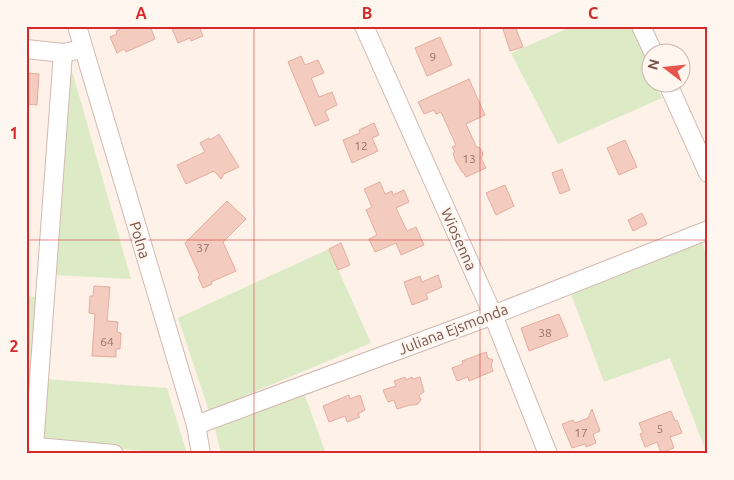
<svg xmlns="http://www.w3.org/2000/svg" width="734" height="480" viewBox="0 0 734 480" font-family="Ubuntu,sans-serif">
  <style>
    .green { fill: #dcebc6 }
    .building { fill: #f3cbbf; stroke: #e6ad9f }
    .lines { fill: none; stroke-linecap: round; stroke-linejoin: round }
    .minor-casing { stroke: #d2b9b0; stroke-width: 20 }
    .minor { stroke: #fff; stroke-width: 18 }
    .grid { fill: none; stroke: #d62828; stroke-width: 1; stroke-opacity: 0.55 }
    .labels { text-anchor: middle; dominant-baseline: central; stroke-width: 4.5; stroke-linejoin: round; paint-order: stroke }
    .number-label { font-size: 12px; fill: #977168 }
    .street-label { font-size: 15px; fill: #78534b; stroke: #fff6ef }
    .neatline { fill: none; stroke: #d62828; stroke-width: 2 }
    .grid-label { font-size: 16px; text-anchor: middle; font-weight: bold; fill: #d62828 }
  </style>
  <rect width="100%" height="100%" fill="#fdf1e8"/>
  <g class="green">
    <path d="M573,26H631L651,73L652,82L655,83L662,98L558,144L511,53Z"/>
    <path d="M70,69L73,74L131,279L53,275Z"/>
    <path d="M701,241L708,258V448L705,449L670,358L604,382L570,291Z"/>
    <path d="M329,249L371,343L209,411L178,318Z"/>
    <path d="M26,296L36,297L26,418Z"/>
    <path d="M45,379L167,388L187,454H176L39,441Z"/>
    <path d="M304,393L326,454H221L214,425Z"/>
  </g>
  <g class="building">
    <path d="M126,26H150L155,39L126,52L124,49L117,53L110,37L117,34L116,31Z"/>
    <path d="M171,26H199L203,36L191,41L190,38L178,43Z"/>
    <path d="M502,26H515L523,47L510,51Z"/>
    <path d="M440,37L452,65L427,76L415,48Z"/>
    <path d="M301,56L305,65L318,60L324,73L311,78L319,97L332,92L337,105L325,111L329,120L315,126L288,62Z"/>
    <path d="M26,73L39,74L37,105L26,104Z"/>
    <path d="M469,79L485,115L466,124L476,146L477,148L479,147L482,151L483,156L481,157L482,160L486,168L466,177L463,172H462L455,160V159L453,153L455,152L452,147L456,145L441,112L436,114L434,110L424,114L418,102Z"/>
    <path d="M374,123L379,135L372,138L378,151L352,163L343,140L360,133L359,130Z"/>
    <path d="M219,134L239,167L224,174L221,179L214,171L186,184L177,165L205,152L200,143L209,138L210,140Z"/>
    <path d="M625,140L637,167L619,175L607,148Z"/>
    <path d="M562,169L570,190L560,194L552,173Z"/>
    <path d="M380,182L385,194L392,191L393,195L404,190L409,202L396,208L407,231L416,227L424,245L401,255L396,243L375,252L369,239L377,235L366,210L372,207L364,189Z"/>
    <path d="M505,185L514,206L496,215L486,193Z"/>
    <path d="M227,201L246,219L223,242L236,271L211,282L212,284L203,288L198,277L200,276L185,243Z"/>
    <path d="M642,213L647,224L633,231L628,220Z"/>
    <path d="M341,243L350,265L338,270L329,249Z"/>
    <path d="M438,275L442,287L426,294L428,299L412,305L404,282L420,276L422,282Z"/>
    <path d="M94,286L110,287L107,321L118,322L117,332L121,333L120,349H116V357L92,356L95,314L89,313L90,296H93Z"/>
    <path d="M559,314L568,336L529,351L521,328Z"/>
    <path d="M486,352L488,358L493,360L491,365L493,371L469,381L468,377L457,381L452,368L463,364L462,361Z"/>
    <path d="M405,377L406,380L412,377L413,379L420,377L424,392L419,395L421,400L418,404L415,405H410L397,409L394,400L388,402L383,390L396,386L394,381Z"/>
    <path d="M349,395L350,399L360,395L365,410L358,414L360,417L347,422L345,416L329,422L323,406Z"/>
    <path d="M592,409L600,431L593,434L596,443L586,447L585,444L572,448L562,424L573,420L575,423L588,418Z"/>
    <path d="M671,411L675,421L677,420L682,433L670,437L674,448L661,453L657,442L645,447L640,434L643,433L639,423Z"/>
  </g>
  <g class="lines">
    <defs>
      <g id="minor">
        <path d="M77,26L196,425L201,454"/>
        <path d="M364,26L493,315L548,454"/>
        <path d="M641,26L653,52"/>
        <path d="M26,49L63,53L73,51"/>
        <path d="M667,82L708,173"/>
        <path d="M196,425L493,315L708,230"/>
        <path d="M26,446L114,454"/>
        <path d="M34,447L63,53"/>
      </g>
    </defs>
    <use href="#minor" class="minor-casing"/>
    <use href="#minor" class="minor"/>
  </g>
  <path class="grid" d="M254,26V454M480,26V454M26,240H708"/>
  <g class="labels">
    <g class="number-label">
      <text x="433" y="56">9</text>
      <text x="361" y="145">12</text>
      <text x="469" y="158">13</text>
      <text x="203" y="247">37</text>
      <text x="545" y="332">38</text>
      <text x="107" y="341">64</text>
      <text x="660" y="428">5</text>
      <text x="581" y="432">17</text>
    </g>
    <g class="street-label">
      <text transform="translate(459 239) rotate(66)">Wiosenna</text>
      <text transform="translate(140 240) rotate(73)">Polna</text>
      <text transform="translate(453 329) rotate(-21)">Juliana Ejsmonda</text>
    </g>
  </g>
  <rect width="734" height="480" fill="none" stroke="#fff6ef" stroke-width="55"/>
  <g transform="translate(666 68) rotate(286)"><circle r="24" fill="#fff6ef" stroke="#c9b5ad"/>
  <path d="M0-4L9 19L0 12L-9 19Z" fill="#e8534c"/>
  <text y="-8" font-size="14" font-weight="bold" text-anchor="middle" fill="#78534b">N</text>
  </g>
  <rect x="28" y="28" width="678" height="424" class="neatline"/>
  <g class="grid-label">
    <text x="141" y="19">A</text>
    <text x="367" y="19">B</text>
    <text x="593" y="19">C</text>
    <text x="14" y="139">1</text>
    <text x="14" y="352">2</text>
  </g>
</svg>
